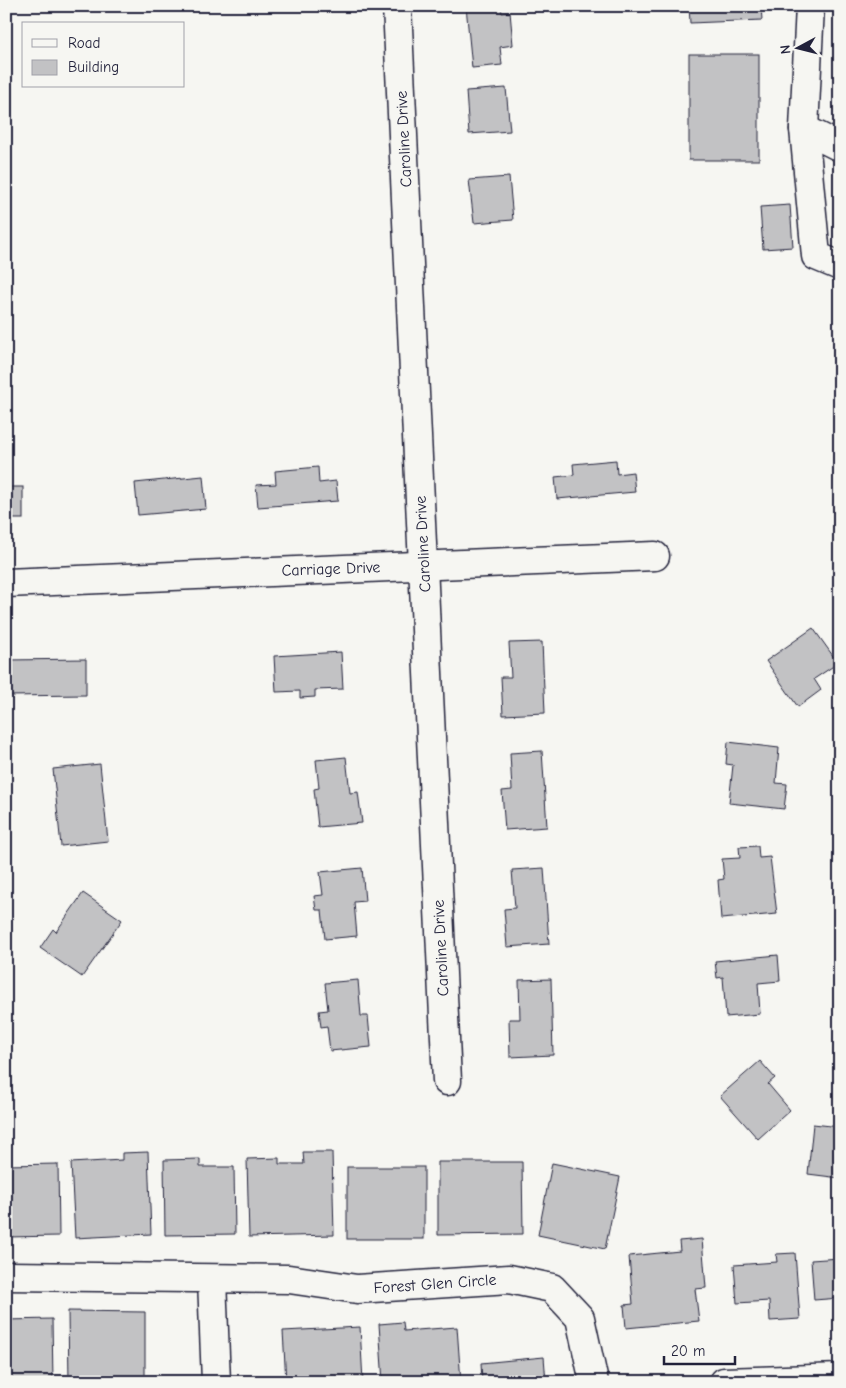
<svg xmlns="http://www.w3.org/2000/svg" width="846" height="1388" viewBox="0 0 846 1388" font-family="'Comic Neue',sans-serif">
  <style>
    .building { fill: #c2c2c4; stroke: #22223b }
    .lines { fill: none; stroke-linecap: round; stroke-linejoin: round }
    .minor-casing { stroke: #22223b; stroke-width: 31 }
    .minor { stroke: #f6f6f2; stroke-width: 28 }
    .labels { text-anchor: middle; dominant-baseline: central; stroke-width: 4; stroke-linejoin: round; paint-order: stroke }
    .street-label { font-size: 16px; fill: #22223b; stroke: #f6f6f2 }
  </style>
  <rect width="100%" height="100%" fill="#f6f6f2"/>
  <filter id="ink" filterUnits="userSpaceOnUse"><feTurbulence type="fractalNoise" baseFrequency=".02" numOctaves="2"/><feDisplacementMap in="SourceGraphic" scale="10" xChannelSelector="R" yChannelSelector="G"/><feConvolveMatrix kernelMatrix="1 2 1 2 8 2 1 2 1" color-interpolation-filters="sRGB"/></filter>
  <g filter="url(#ink)">
    <g class="building">
      <path d="M466,6H501L502,13L510,12L513,45L500,47L502,65L472,68Z"/>
      <path d="M689,6H761L762,20L690,23Z"/>
      <rect x="689" y="54" width="70" height="106"/>
      <path d="M506,88L510,131L469,134L466,91Z"/>
      <path d="M509,177L513,220L474,223L469,180Z"/>
      <path d="M790,205L793,247L763,249L760,207Z"/>
      <path d="M616,460L617,474L633,472L635,492L557,499L555,477L574,475L573,464Z"/>
      <path d="M318,467L319,483L336,481L338,501L258,507L256,485L276,484L275,471Z"/>
      <path d="M203,476L206,509L138,515L135,483Z"/>
      <rect x="6" y="487" width="17" height="32"/>
      <path d="M813,628L838,663L814,679L821,690L798,707L766,661Z"/>
      <path d="M542,642L545,713L503,715L501,677H511L509,643Z"/>
      <path d="M341,652L343,689L315,690V697L300,698V691L276,692L274,656Z"/>
      <path d="M86,659V695L7,696V660Z"/>
      <path d="M728,742L779,748L776,783L787,784L784,809L729,803L733,765L726,764Z"/>
      <path d="M542,751L547,827L505,830L502,791L512,790L510,753Z"/>
      <path d="M346,757L350,793L358,792L362,823L318,827L314,789L319,788L316,760Z"/>
      <path d="M100,764L108,841L61,846L53,769Z"/>
      <path d="M758,846L759,858L770,857L777,914L721,919L718,880L724,879L722,859L740,858L739,847Z"/>
      <path d="M362,868L365,901L354,902L357,936L325,939L322,910H316L314,896L323,895L320,872Z"/>
      <path d="M544,868L549,944L507,947L504,909L515,908L512,870Z"/>
      <path d="M83,893L122,920L82,977L40,948L53,929L56,932Z"/>
      <path d="M778,955L780,981L758,983L760,1014L726,1017L723,977L717,978L715,961Z"/>
      <path d="M551,979L553,1055L510,1057L509,1019H520L519,980Z"/>
      <path d="M358,980L361,1016H368L371,1047L330,1051L327,1026L321,1027L319,1011L328,1010L325,983Z"/>
      <path d="M760,1061L775,1078L768,1084L790,1110L758,1139L720,1096Z"/>
      <path d="M813,1124L840,1127V1178L808,1174Z"/>
      <path d="M148,1152L151,1234L75,1238L71,1163L122,1160V1153Z"/>
      <path d="M303,1152H332L334,1235L249,1237L247,1159L279,1158V1164H304Z"/>
      <path d="M200,1159V1167H234L235,1234L165,1235L164,1160Z"/>
      <path d="M438,1162H522L523,1234L438,1235Z"/>
      <path d="M552,1163L620,1177L605,1249L538,1235Z"/>
      <path d="M58,1164L59,1236L6,1237V1165Z"/>
      <rect x="347" y="1167" width="77" height="72"/>
      <path d="M702,1239L706,1288L695,1289L699,1321L626,1328L624,1305L633,1304L629,1256L680,1251L679,1241Z"/>
      <path d="M795,1253L800,1319L770,1321L769,1301L737,1303L734,1265L777,1262L776,1254Z"/>
      <path d="M840,1258V1298L814,1300L811,1260Z"/>
      <path d="M68,1311L145,1312V1382H69Z"/>
      <path d="M52,1319L53,1382H6V1320Z"/>
      <path d="M403,1322L404,1331L457,1327L461,1382H383L379,1324Z"/>
      <path d="M360,1327L363,1382H286L283,1331Z"/>
      <path d="M544,1357L546,1382H482L481,1363Z"/>
    </g>
    <g class="lines">
      <defs>
        <g id="minor">
          <path d="M397,6L447,1081"/>
          <path d="M810,6L804,129L816,256L840,266"/>
          <path d="M804,129L840,147"/>
          <path d="M6,583L655,556"/>
          <path d="M6,1276L289,1279L357,1289L509,1279L552,1288L580,1318L594,1382"/>
          <path d="M212,1279L216,1382"/>
          <path d="M724,1382L840,1378"/>
        </g>
      </defs>
      <use href="#minor" class="minor-casing"/>
      <use href="#minor" class="minor"/>
    </g>
  </g>
  <g class="labels">
    <g class="street-label">
      <text transform="translate(404 139) rotate(-93)">Caroline Drive</text>
      <text transform="translate(423 544) rotate(-93)">Caroline Drive</text>
      <text transform="translate(331 569) rotate(-2)">Carriage Drive</text>
      <text transform="translate(441 948) rotate(-93)">Caroline Drive</text>
      <text transform="translate(435 1284) rotate(-4)">Forest Glen Circle</text>
    </g>
  </g>
  <rect width="846" height="1388" fill="none" stroke="#f6f6f2" stroke-width="25"/>
  <rect x="12" y="12" width="821" height="1363" fill="none" stroke="#22223b" stroke-width="2" filter="url(#ink)"/>
  <rect x="22" y="22" width="162" height="65" fill="#f6f6f2" stroke="#a1a1a9"/>
  <rect x="32" y="39" width="25" height="8" fill="#f6f6f2" stroke="#a1a1a9"/>
  <text x="68" y="48" font-size="15" fill="#22223b">Road</text>
  <rect x="32" y="60" width="25" height="15" fill="#c2c2c4" stroke="#a1a1a9"/>
  <text x="68" y="72" font-size="15" fill="#22223b">Building</text>
  <g transform="translate(798 48) rotate(263)" stroke="#f6f6f2" stroke-width="4" paint-order="stroke">
  <path d="M0-4L9 19L0 12L-9 19Z" fill="#22223b"/>
  <text y="-8" font-size="14" font-weight="bold" text-anchor="middle" fill="#22223b">N</text>
  </g>
  <path d="M664 1356v8h71v-8" fill="none" stroke="#22223b" stroke-width="2.5"/>
  <text x="671" y="1356" font-size="15" fill="#22223b" stroke="#f6f6f2" stroke-width="4" paint-order="stroke">20 m</text>
</svg>
